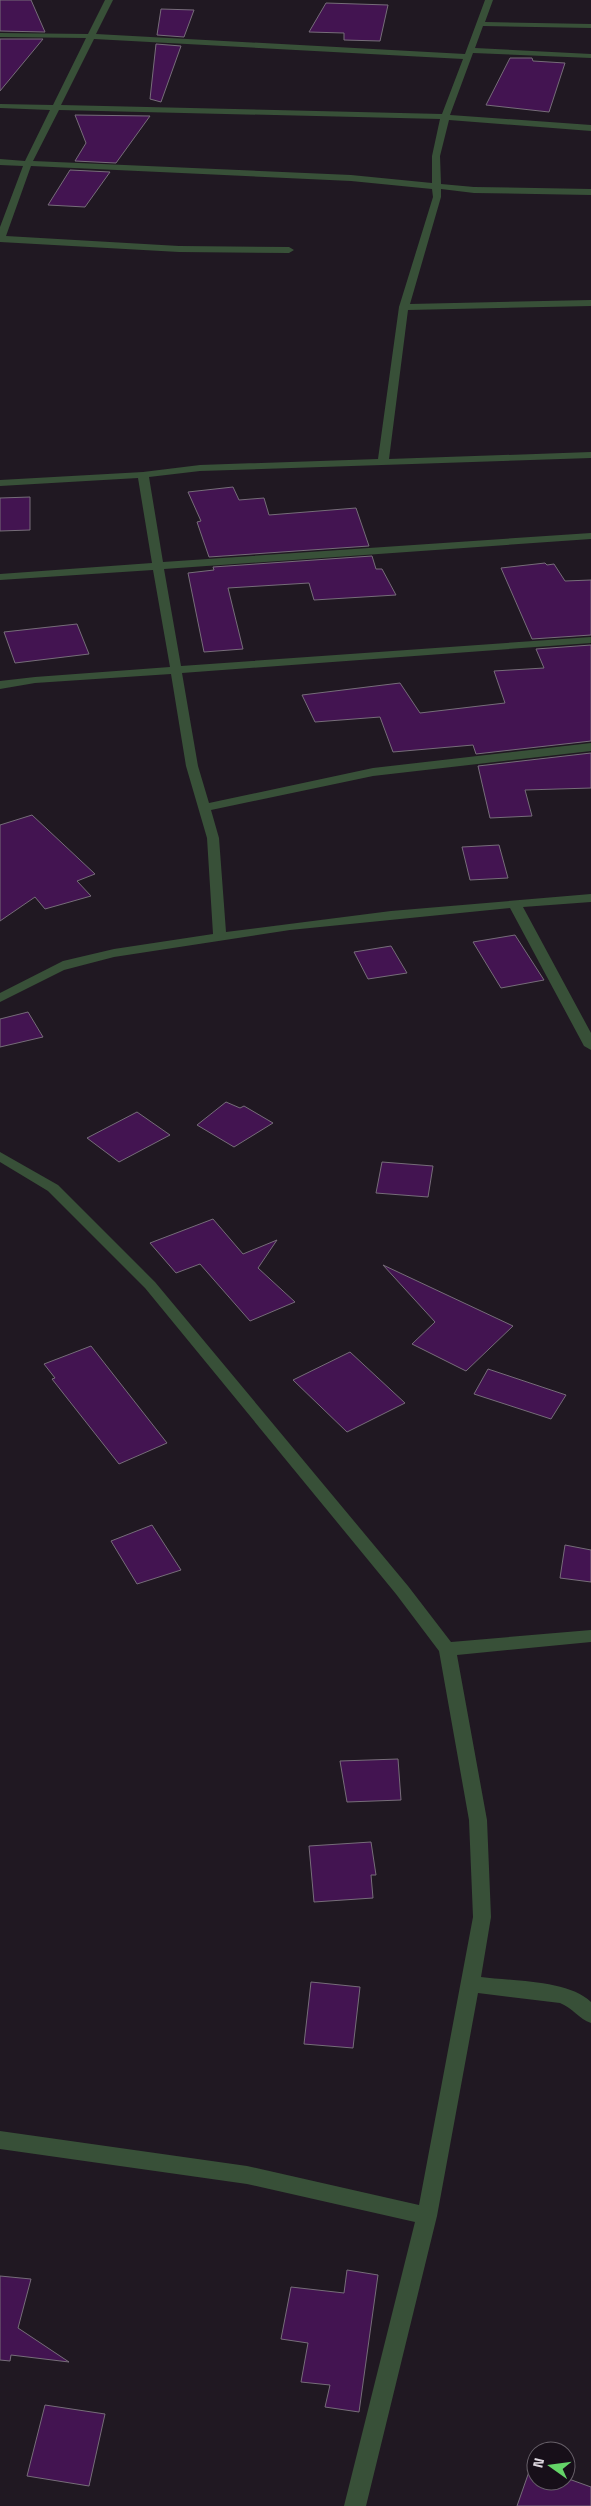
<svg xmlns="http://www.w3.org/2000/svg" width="591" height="2506" viewBox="0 0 591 2506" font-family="'Titillium Web',sans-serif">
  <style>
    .building { fill: #431451; stroke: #766d79 }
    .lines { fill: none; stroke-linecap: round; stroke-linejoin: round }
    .street { fill: #385038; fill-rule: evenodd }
  </style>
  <rect width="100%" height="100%" fill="#201822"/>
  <g class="building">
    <path d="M0,0H31L45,32L0,31Z"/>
    <path d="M326,3L388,5L380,41L344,40V33L309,32Z"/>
    <path d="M161,9L194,10L184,37L157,35Z"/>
    <path d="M0,39H43L0,91Z"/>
    <path d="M156,44L181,46L161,102L150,99Z"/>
    <path d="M510,58H532L533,61L565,63L549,112L486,105Z"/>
    <path d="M75,115L150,116L116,163L75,161L86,143Z"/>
    <path d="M70,170L110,172L85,207L48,205Z"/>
    <path d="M233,487L239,500L264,498L269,515L356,508L369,546L209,557L197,522L201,521L188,492Z"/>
    <path d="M30,497V530L0,531V498Z"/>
    <path d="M372,556L376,569H382L396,595L314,600L309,583L228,588L243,649L204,652L188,573L214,570L213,567Z"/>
    <path d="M545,563L547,565L554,564L565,581L591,580V635L532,639L501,568Z"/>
    <path d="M77,624L89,654L15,663L4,632Z"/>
    <path d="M591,645V741L476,754L473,745L393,752L380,717L315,722L302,695L400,683L420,713L505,703L494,671L544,668L536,649Z"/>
    <path d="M591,753V788L525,790L532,816L490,818L478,766Z"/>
    <path d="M32,815L95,874L77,881L91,896L45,909L35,897L0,921V825Z"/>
    <path d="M499,845L508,878L470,880L462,847Z"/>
    <path d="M515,935L544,980L501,988L473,942Z"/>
    <path d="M391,946L407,973L368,979L354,952Z"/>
    <path d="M28,1012L43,1037L0,1047V1019Z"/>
    <path d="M226,1102L240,1108L244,1106L273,1123L234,1147L197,1125Z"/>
    <path d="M137,1112L170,1135L119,1162L87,1138Z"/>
    <path d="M382,1162L433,1166L428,1197L376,1193Z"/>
    <path d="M213,1219L243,1254L277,1240L258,1268L295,1302L250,1321L200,1264L176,1273L150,1243Z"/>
    <path d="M383,1265L513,1326L466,1371L412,1344L435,1322Z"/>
    <path d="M91,1346L167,1443L119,1464L52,1379L55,1378L44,1364Z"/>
    <path d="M350,1352L405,1403L347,1432L293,1380Z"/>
    <path d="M488,1369L566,1395L551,1419L474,1394Z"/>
    <path d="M152,1525L181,1570L137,1584L111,1541Z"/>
    <path d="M565,1545L591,1550V1582L560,1578Z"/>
    <path d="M398,1759L401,1800L347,1802L340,1761Z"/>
    <path d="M371,1842L376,1875H371L373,1898L314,1902L309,1846Z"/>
    <path d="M311,1982L360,1987L353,2048L304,2044Z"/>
    <path d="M347,2270L378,2275L359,2412L325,2407L330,2385L301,2382L308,2343L281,2339L291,2287L344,2293Z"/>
    <path d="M0,2276L31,2279L18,2328L69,2362L11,2355L10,2361L0,2360Z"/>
    <path d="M45,2405L105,2414L89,2486L27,2476Z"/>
    <path d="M531,2466L536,2468V2481H566V2478L591,2487V2506H517Z"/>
  </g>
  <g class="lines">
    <g class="street">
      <path d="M105,0H113L96,34L465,54L485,0H493L485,22L591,24V28L483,26L475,48L591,54V58L473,53L450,115L591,125V131L449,120L440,156L441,184L474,187L591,189V195L474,193L441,189V197L410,304L591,300V306L408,310L389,459L591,452V458L200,471L149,477L163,562L591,533V539L164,569L181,666L591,637V643L182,673L198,766L209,803L373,768L591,743V751L373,776L211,810L219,838L226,932L391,911L591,894V902L523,907L591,1033V1050L584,1046L510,908L290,930L114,957L64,970L0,1002V993L63,961L114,949L213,934L207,838L186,766L171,674L35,683L0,689V681L35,677L170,667L153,570L0,580V574L152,563L138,478L0,486V480L143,472L200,465L378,459L399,307L433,197L432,189L351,181L31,166L6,236L179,246L289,247L294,250L289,253L179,252L0,242V227L23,166L0,165V159L25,161L50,110L0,108V104L53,105L86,38L0,37V33L88,34ZM94,39L463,59L442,114L61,105ZM59,110L440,119L432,156V183L351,175L33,161Z"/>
      <path d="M0,1152L58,1185L155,1282L408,1586L451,1642L591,1630V1642L457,1655L487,1820L491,1917L481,1977C512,1981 569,1980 591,2002V2023C579,2019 573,2008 560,2003L478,1993L437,2216L366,2506H344L415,2222L247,2184L0,2149V2131L247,2166L419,2205L473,1917L469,1820L439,1651L396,1594L145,1288L48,1191L0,1162Z"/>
    </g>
  </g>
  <g transform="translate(551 2466) rotate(284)"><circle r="24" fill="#170f19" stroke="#665f68"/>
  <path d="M0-4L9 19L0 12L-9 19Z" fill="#64d468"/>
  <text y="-8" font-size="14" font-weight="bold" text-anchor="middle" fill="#dcd6de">N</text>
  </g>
</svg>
